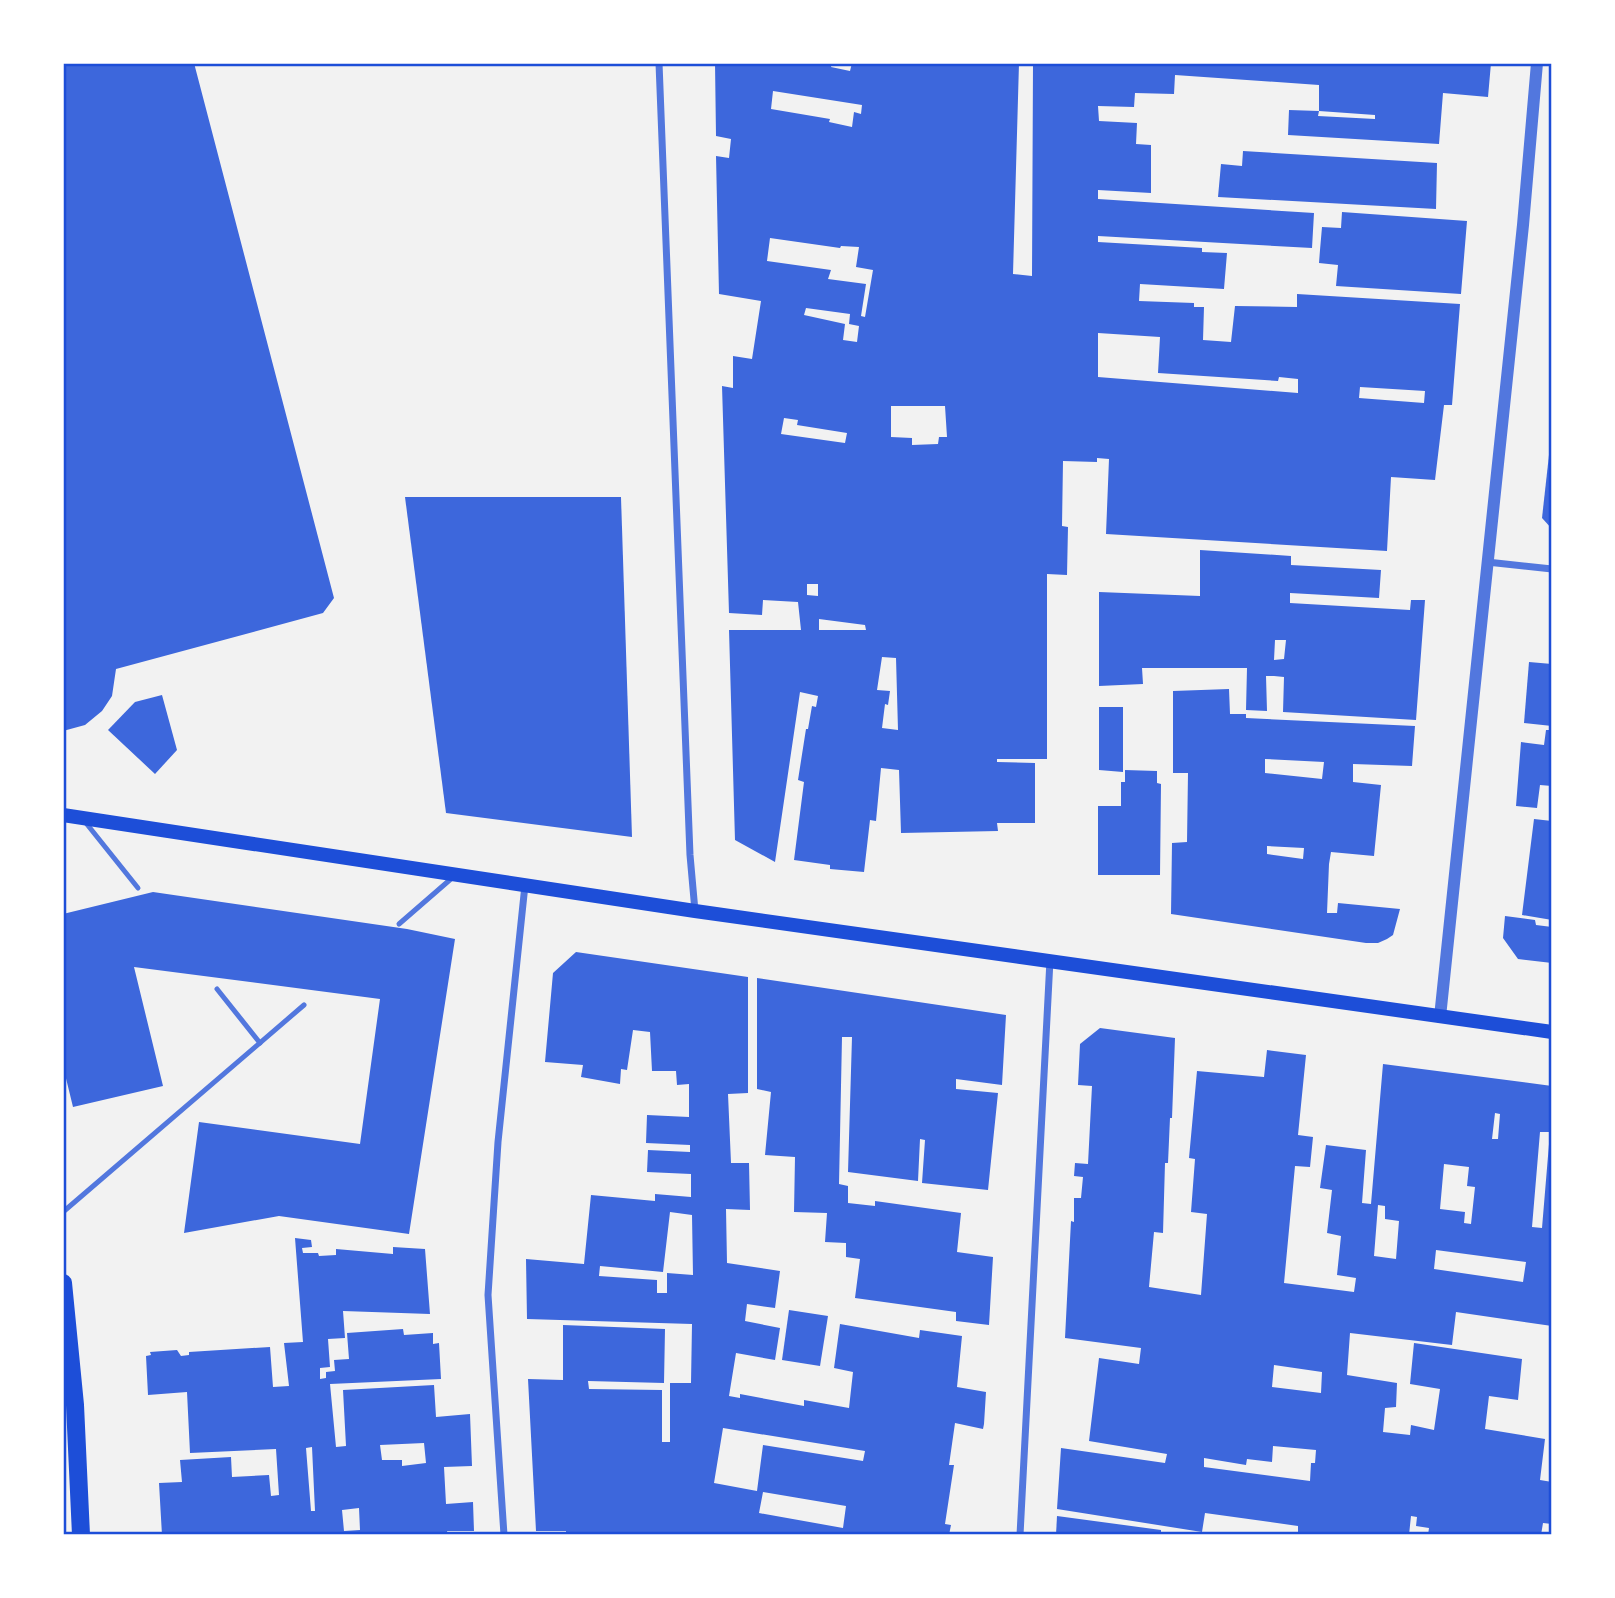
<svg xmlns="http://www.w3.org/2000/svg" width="1615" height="1598" viewBox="0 0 1615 1598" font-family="'Nunito Sans',sans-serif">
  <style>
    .building { fill: #3d67dc; fill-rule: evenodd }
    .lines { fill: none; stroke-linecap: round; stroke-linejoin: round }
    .service { stroke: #5277de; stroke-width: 5 }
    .minor { stroke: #5277de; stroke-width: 7 }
    .tertiary { stroke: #5277de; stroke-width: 12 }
    .secondary { stroke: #1d4ed8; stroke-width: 14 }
    .primary { stroke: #1d4ed8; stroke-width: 18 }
    .neatline { fill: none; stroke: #1d4ed8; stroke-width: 2.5 }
  </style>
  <rect width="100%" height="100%" fill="#f2f2f2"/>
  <g class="building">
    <path d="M63,63H194L334,598L323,613L116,669L112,696L102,711L85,725L63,731Z"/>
    <path d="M715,63H832L831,67L850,71L852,63H1019L1013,274L1032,276L1033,63H1491L1488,97L1443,93L1439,144L1288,135L1289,110L1319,111L1318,116L1375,119V115L1319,111V85L1175,75L1174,94L1135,93L1134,107L1098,106L1099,121L1137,123L1136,144L1151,145V193L1098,190V199L1314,213L1312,248L1098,236V242L1202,248V252L1227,253L1224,289L1140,284L1139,301L1194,303V307H1204L1203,340L1231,342L1235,306L1297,307V294L1460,304L1452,405H1444L1435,480L1391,477L1387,551L1106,534L1109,459L1097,458V462L1063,461L1062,526L1068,527L1067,575L1047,574V759H997V762L1035,763V823H997L998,831L901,833L899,770L881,768L876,821L870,820L864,872L830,869V865L794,860L804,782L798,780L806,729H808L812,706L816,707L818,696L800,692L775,862L735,840L729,630H801L798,602L763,600L762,615L729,613L722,386L733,388V356L752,359L761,301L719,294L716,156L729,158L731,139L716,136ZM773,91L862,105L861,114L854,112L852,127L829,122L830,119L771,109ZM770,238L840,248L841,246L859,247L856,267L873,270L865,317L861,316L866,284L828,279L831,270L767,261ZM806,308L850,314L849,324L859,326L857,342L843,340L845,324L804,315ZM1098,333L1160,337L1158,373L1278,381L1279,377L1298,379V393L1098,377ZM1360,387L1425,391L1424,403L1359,398ZM891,406H945L947,437H939L938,444L912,445V438L891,437ZM784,418L798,420L797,425L847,433L845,443L781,434ZM807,584H818V596L807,595ZM819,619L865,625L866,630H819ZM882,657L896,658L898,730L882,728L885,704L888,705L890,691L877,690Z"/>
    <path d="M1243,151L1437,163L1436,209L1218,197L1221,164L1242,166Z"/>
    <path d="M1342,212L1467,221L1461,294L1336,286L1338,265L1319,263L1320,250L1322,227L1341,228Z"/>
    <path d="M1550,446H1552V529L1542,518Z"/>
    <path d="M405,497H621L632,837L446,813Z"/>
    <path d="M1200,550L1291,556V565L1381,570L1379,598L1290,593V603L1410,610L1411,600H1425L1416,720L1283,712L1284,677L1274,676H1266L1267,711L1246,710L1247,668H1142L1143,684L1099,686V592L1200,596ZM1275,640H1286L1284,659L1274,660Z"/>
    <path d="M1529,662L1552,664V726L1524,723Z"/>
    <path d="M1229,689L1230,714H1246V718L1415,726L1412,766L1353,764V782L1381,785L1374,856L1331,852L1329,864L1327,913H1337L1338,903L1400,909L1393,935L1387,939L1378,943H1366L1171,914L1172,843L1187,842L1188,773H1173V691ZM1265,759L1324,762L1322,779L1265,773ZM1267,846L1304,848L1303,859L1267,854Z"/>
    <path d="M162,695L177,750L155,774L108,730L135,702Z"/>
    <path d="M1099,707H1123V772L1099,770Z"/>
    <path d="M1546,730H1552V786L1540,785L1537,808L1516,806L1521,742L1544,745Z"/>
    <path d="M1125,770L1157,771V783L1161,784L1160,875H1098V806H1121V782H1125Z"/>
    <path d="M1534,819L1552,821V920L1522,915Z"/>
    <path d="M153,892L407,929L455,939L409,1234L279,1216L184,1233L199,1122L360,1144L380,999L134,967L163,1086L73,1107L63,1066V914Z"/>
    <path d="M1505,916L1535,920L1536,925L1552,927V963L1518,959L1503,938Z"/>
    <path d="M576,952L748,977V1093L728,1094L731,1163H749L750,1210L726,1209L727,1263L780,1271L775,1308L747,1304L745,1321L780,1328L775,1360L736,1353L729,1396L740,1398V1394L804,1406V1400L849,1408L853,1372L834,1368L840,1324L919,1338L920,1330L962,1336L957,1387L986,1392L984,1424L983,1429L955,1423L949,1465H954L945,1524L951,1525L949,1535H566V1531H536L528,1379L563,1380V1325L665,1329L664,1383L588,1381L589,1389L662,1390V1442H670V1383H691L692,1324L527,1319L526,1259L584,1264L591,1195L655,1201V1194L691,1197V1174L647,1172L648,1150L690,1152V1145L646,1143L647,1115L689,1117V1084L677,1085L676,1071H652L650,1032L633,1030L627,1070L621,1069L620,1084L581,1077L583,1065L545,1062L553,973ZM670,1212L692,1215L693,1275L667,1273V1293H657V1280L599,1276L600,1266L663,1272ZM723,1428L865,1451L863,1461L763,1445L757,1491L714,1483ZM763,1492L846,1506L843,1528L759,1513Z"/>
    <path d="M757,978L1006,1015L1002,1085L956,1079V1089L998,1093L988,1190L922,1183L925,1140L920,1139L918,1181L848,1172L852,1037H842L839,1184L848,1186V1203L875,1206V1201L961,1213L957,1252L993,1257L989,1325L956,1321V1312L855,1298L860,1259L846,1257V1243L825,1242L827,1213L794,1212L795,1157L765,1155L771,1092L757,1089Z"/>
    <path d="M1100,1028L1175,1038L1172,1118H1170L1168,1163H1165L1163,1233L1154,1232L1149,1287L1201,1295L1207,1214L1191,1212L1195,1159L1189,1158L1197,1071L1264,1077L1267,1050L1306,1055L1298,1135L1313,1137L1310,1167L1295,1166L1284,1283L1354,1292L1356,1278L1337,1275L1341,1236L1327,1233L1332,1190L1320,1188L1326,1145L1366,1150L1362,1203L1371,1204L1383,1064L1552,1086V1326L1456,1312L1452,1345L1350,1333L1347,1375L1397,1383L1396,1407L1385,1408L1383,1432L1410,1435L1411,1425L1434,1430L1440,1389L1410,1384L1414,1343L1522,1359L1518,1400L1489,1396L1485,1429L1545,1439L1540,1480L1552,1482V1524L1543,1523L1541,1535H1428L1429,1528L1416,1526L1417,1517L1411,1516L1409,1535H1298V1526L1205,1513L1202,1532L1057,1509L1061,1448L1165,1463L1167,1454L1089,1441L1099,1358L1139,1364L1141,1348L1065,1338L1071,1221L1074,1222V1198H1081L1083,1177L1074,1176L1075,1163L1088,1164L1092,1086L1078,1085L1080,1044ZM1495,1113L1500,1114L1498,1139H1492ZM1540,1132H1550L1542,1228L1532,1227ZM1444,1164L1469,1167L1467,1186L1475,1187L1471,1224L1464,1223L1465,1212L1440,1209ZM1378,1205L1385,1206V1219L1399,1221L1396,1259L1374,1256ZM1436,1250L1526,1262L1523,1282L1434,1269ZM1274,1365L1322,1372L1321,1393L1272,1387ZM1273,1446L1316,1450L1315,1463H1311L1310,1481L1204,1467V1458L1246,1465L1247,1459L1272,1462Z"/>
    <path d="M295,1238L311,1240L312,1247L302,1248L303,1253H318L319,1256L336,1255V1249L393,1254V1247L425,1249L430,1314L343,1311L345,1338L328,1339L330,1367L320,1368V1379L326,1378V1372L335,1371L334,1360L349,1359L347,1333L403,1329L404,1335L433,1333V1344L439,1343L441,1379L330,1384L336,1447L346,1446L343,1390L434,1385L436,1417L470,1414L472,1466L444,1467L446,1504L473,1502L474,1531H447L448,1535H162L159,1483L182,1482L180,1460L231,1457L232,1477L269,1475L271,1496L279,1495L276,1449L190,1453L187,1392L148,1395L146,1356L151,1355L150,1352L177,1350L181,1356L189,1355V1352L270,1347L273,1387L289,1386L284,1343L303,1342ZM424,1443L426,1463L402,1466V1460H382L380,1445ZM312,1447L315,1511H311L306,1448ZM359,1508L360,1530L344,1531L342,1510Z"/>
    <path d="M789,1310L828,1316L820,1366L782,1360Z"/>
    <path d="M1057,1516L1161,1530V1535H1056Z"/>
  </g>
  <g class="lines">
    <g class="service">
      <path d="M86,823L138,888"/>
      <path d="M399,924L452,878"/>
      <path d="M217,989L260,1043"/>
      <path d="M63,1212L304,1005"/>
    </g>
    <g class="minor">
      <path d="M659,63L690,855L695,911"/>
      <path d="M1487,562L1552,569"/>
      <path d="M504,1535L488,1295L498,1142L525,885"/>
      <path d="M1020,1535L1050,960"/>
    </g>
    <path class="tertiary" d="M1440,1017L1523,225L1537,63"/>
    <path class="secondary" d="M63,815L695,911L1552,1032"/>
    <path class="primary" d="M63,1283L75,1405L81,1535"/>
  </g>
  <rect width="1615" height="1598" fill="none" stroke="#ffffff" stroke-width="130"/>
  <rect x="65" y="65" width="1485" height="1468" class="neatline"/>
</svg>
